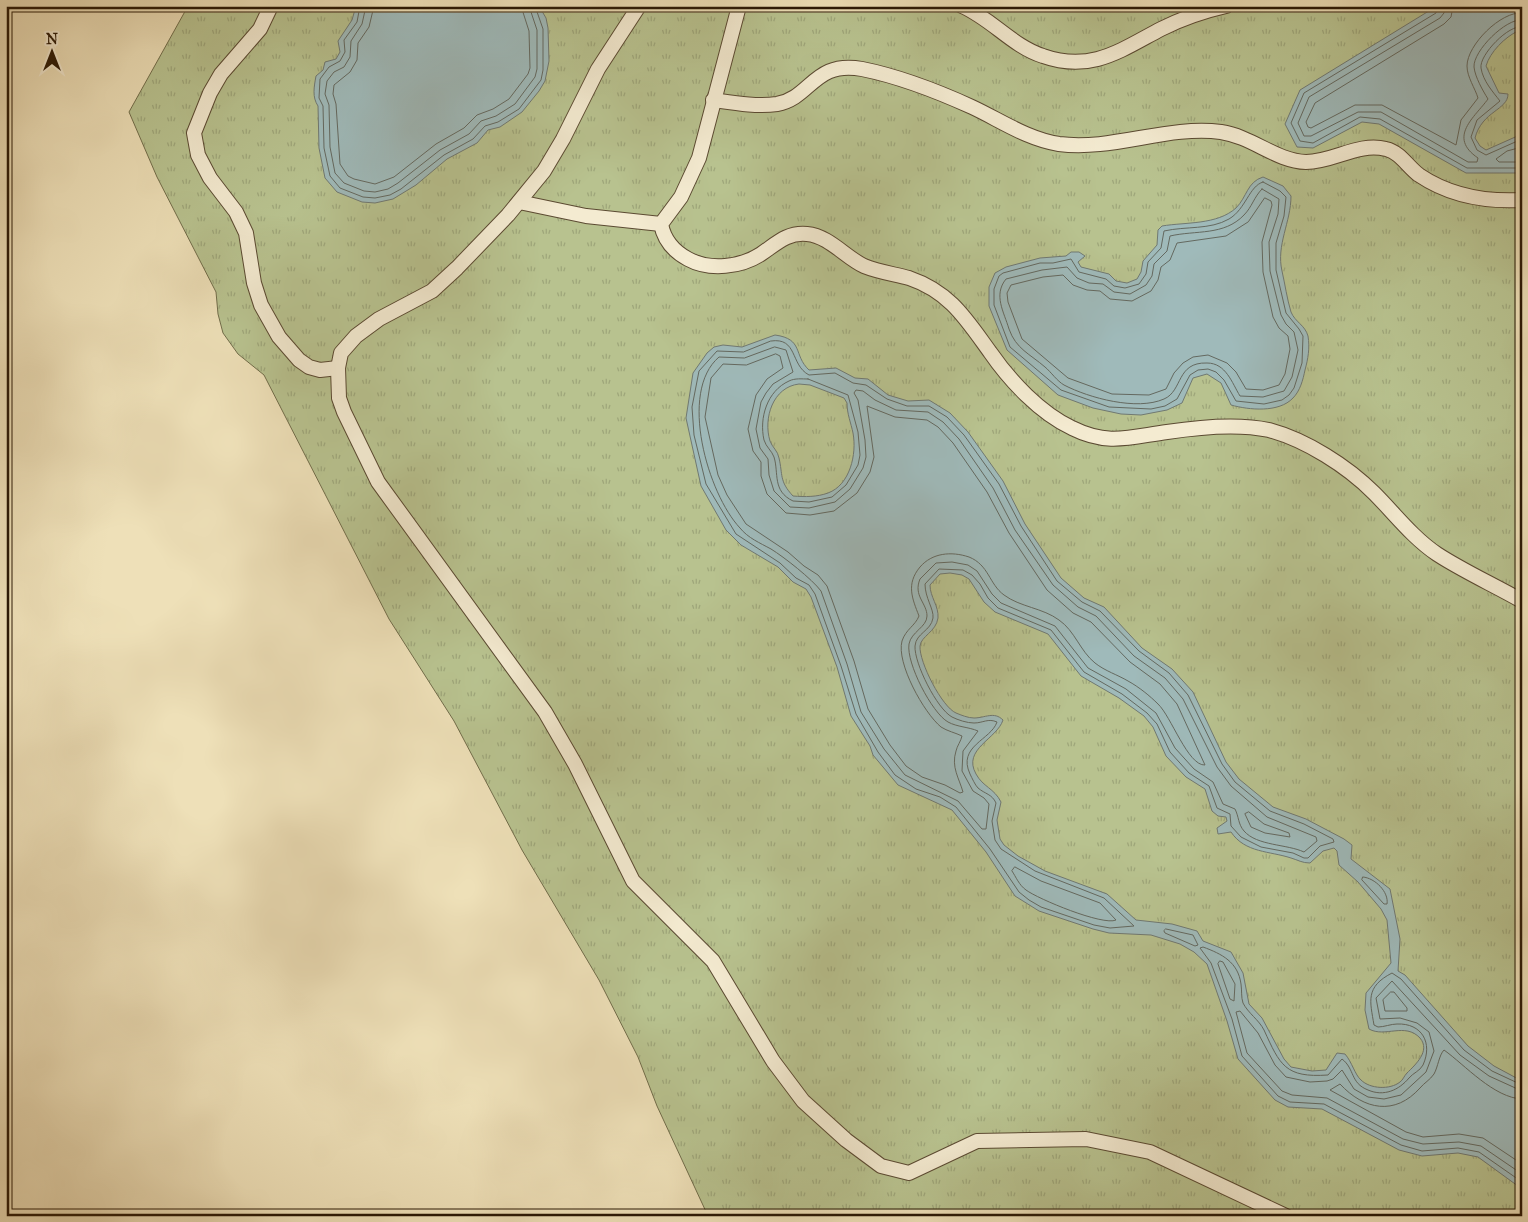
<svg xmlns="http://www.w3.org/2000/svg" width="1528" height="1222" viewBox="0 0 1528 1222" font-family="'IM FELL Great Primer',serif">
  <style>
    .grass { fill: url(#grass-tufts); stroke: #716d4a }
    .water { fill: #9fbaba; stroke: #707972; fill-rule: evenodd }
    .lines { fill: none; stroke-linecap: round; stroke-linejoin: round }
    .shore { stroke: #646960; stroke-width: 1 }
    .service-casing { stroke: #5b4a32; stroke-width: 16 }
    .service { stroke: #f4ebd1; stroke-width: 14 }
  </style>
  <defs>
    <pattern id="grass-tufts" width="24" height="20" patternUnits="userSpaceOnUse" patternTransform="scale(1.25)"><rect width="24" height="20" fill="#b8c28f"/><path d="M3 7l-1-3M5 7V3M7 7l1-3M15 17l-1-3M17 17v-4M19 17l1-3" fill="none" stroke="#9ea67a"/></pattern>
  </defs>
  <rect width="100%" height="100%" fill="#eee0b8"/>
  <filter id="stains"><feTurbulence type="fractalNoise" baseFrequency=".004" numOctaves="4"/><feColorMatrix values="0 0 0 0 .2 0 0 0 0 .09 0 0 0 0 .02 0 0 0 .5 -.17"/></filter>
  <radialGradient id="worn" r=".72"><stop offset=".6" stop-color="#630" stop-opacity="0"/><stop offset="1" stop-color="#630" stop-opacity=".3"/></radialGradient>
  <path class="grass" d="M188,6H1522V1216H708L657,1106L638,1057L599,980L522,850L454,721L389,619L264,375L238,354L223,333L218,314L216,292L157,177L129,112Z"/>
  <g class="water">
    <path d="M356,6H539L546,18L548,28L549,61L545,81L539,91L522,112L500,127L488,130L477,143L447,159L416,185L393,199L375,203L362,202L337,192L325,178L319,148L318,106C312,97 314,87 316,76L323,70L325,62L336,59L340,52L338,41L352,20Z"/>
    <path d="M1437,6H1522V32L1518,31C1505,37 1490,52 1486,66L1499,93L1508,94C1508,110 1482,111 1475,138L1480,146L1486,150L1522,134V173H1466L1379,124L1362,122L1313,148L1297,147L1285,124L1300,90Z"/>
    <path d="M1263,177L1283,186L1291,196C1291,222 1276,245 1282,271C1285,284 1287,299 1291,312C1295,322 1305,325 1308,336C1310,348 1308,359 1305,370C1303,380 1300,391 1293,398C1279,413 1249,410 1231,405L1221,383L1207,374L1193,378L1182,403L1167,410L1141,415L1121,414L1093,408L1058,395L1007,350L989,306V287L995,273L1006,267L1040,258L1066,256L1071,252H1079L1085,256L1078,262L1081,267L1109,274L1116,281L1127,283L1137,279L1141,272L1143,261L1157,245L1158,230L1162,226C1186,222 1217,225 1236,208C1247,197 1247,182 1263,177Z"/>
    <path d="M775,335C804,339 793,355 809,370L836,368L855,378L868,379L888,395L908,401L929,400L950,413L968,432L1003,481L1025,524L1061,578L1084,598L1104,607L1142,648L1172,669L1193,692L1226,762L1239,779L1273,807L1306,819L1344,839L1352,845L1351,859L1390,889L1400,939L1398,971L1405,975L1468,1046L1494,1066L1522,1081V1189L1478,1157L1458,1153L1422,1156L1399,1150L1322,1109L1288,1107L1275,1100L1238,1059L1227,1021L1207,964L1194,952L1180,944L1151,935L1109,933L1093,929L1039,911L1015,896L986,852L952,810L898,785L873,755L870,746L851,716L837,667L811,597L806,589L793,582L778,567L741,545L726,530L701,486L686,418L693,373L707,353L714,347L723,345L742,347ZM799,384L810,385L844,398L847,403C847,414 851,423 853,433C857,454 850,485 828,493C817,497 805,497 793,496C779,481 783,475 779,458C778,451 772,447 770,441C763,418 773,387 799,384ZM950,573L962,575L969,579L984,602L995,612L1048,634L1081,676L1119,698L1144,716L1153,727L1166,756L1186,777L1205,789L1212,811L1218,816L1226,817L1227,821L1217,828L1218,834L1231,832C1245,853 1270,851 1291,858C1298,860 1302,863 1310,863L1323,851L1334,848L1337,851L1339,865L1358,882L1381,909L1387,920L1391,963L1366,993L1365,1010L1369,1029C1385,1038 1405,1022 1420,1038C1431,1051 1415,1065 1407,1073C1404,1076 1403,1080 1400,1082C1390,1090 1370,1089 1361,1080C1355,1075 1352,1062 1345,1054L1337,1053L1326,1070L1312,1071L1291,1067L1284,1059L1262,1018L1249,1004L1243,973L1231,952L1203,941L1197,931L1172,924L1136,920L1107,894L1045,871L1018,856L1004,845L1000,839L997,820L1001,802C994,788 983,787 976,774C962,749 997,739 1003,720C994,711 985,718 974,718C968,718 961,715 956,713C942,707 919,662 920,646C921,636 936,632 938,618C939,606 930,597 930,585L940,574Z"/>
  </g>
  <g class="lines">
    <g class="shore">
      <path d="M360,6L357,22L344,40L345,52L340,61L329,67L320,79L319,98L323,106L324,148L330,176L340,188L363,197L375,198L390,195L401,189L444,155L473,139L485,126L498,122L519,109L541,80L543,70V29L535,6"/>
      <path d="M366,6L362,24L351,41L350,57L344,67L334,72L327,81L325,94L329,105L330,147L335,173L344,183L364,191L375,192L388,189L398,183L440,150L469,134L481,121L496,116L515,104L535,77L537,69V30L529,6"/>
      <path d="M374,6L369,27L358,43L357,60L350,72L334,85L333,94L336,104L340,164L348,176L354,179L375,184L394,177L436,144L464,128L477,115L493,109L509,99L528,74L530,68L529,31L521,6"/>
      <path d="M1439,6L1436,13L1304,93L1291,123L1300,141L1313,143L1360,117L1380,119L1467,168H1522"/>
      <path d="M1445,6L1444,13L1440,18L1309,97L1298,123L1304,136H1311L1358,112H1381L1468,162H1477L1478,158C1447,137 1475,117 1488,99C1483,91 1475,77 1474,67C1473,51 1506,18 1522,20"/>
      <path d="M1453,6L1451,17L1444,24L1315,103L1306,122L1308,127L1311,128L1355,105H1382L1456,145L1461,120L1478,98C1475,88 1467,77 1467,66C1467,45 1501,11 1522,13"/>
      <path d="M1522,27C1509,24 1479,55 1481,68C1483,81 1493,92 1500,101L1477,120L1471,137L1477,150L1486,155L1522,139"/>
      <path d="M1522,147L1507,151L1496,159L1499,162H1522"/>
      <path d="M1263,182L1280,191L1286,197L1284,216L1276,243V270L1286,313L1299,329L1303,336L1302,363L1294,388L1289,395L1282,400L1264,404L1236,401L1224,380L1216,372L1208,369L1198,370L1190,375L1177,399L1165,406L1151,409L1109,407L1061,390L1010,347L994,305V289L999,276L1003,273L1040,263H1053L1071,259L1079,272L1106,279L1114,286L1125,288L1139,284L1146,274L1148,262L1161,248L1164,231C1186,226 1210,230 1229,219C1246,209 1249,186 1263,182Z"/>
      <path d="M1262,189L1279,199L1278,214L1269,242L1270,271L1281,315L1286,324L1294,332L1298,350L1292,377L1284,391L1263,397L1240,396C1232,383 1226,363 1207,363C1176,362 1183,391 1164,399C1137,411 1089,398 1064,385C1057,381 1051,372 1045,367C1030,354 1016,349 1009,329C1004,312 993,295 1006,279L1042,270L1067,267L1077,278L1089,283L1103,284L1114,292L1130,294L1146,285L1152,276L1154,264L1167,251L1170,236C1196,230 1224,236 1244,215C1252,207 1254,197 1262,189Z"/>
      <path d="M1265,198L1271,201L1272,205L1262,242L1263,272L1273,317L1279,328L1288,336L1290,349L1285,374L1279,385L1263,390L1246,389L1236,372L1227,363L1208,355L1193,357L1183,363L1174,373L1166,389L1149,395L1112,394L1068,378L1022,339L1008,302L1007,293L1011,285L1043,277L1063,275L1073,285L1087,290L1100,291L1110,299L1132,301L1151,291L1158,280L1161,267L1170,260L1177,243L1226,236L1248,222Z"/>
      <path d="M771,341C798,337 790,365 809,375L835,373L853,383L866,385L887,399L907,406H929L947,417L964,435L999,484L1021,526L1057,581L1082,602L1100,611L1139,651L1169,673L1188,695L1222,764L1235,782L1270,811L1304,824L1333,839L1334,842L1320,846L1308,858H1304L1293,853L1261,847L1241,837L1231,826L1230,814L1217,808L1209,786L1189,773L1170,752L1157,724L1147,713L1122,694L1084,672L1051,630L998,608L988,598L980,584L972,575L963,570L939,569L925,584C925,598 934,609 933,618C931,631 916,633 915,646C914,663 937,709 952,717C958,720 967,723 974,723C983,723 988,718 997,722C991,740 957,746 970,774C972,778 975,785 978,788C985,794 992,794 996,803L992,821L995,840L1001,849L1035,871L1104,898L1134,926L1110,928L1094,925L1041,907L1029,900L1019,892L990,849L956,807L940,797L916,789L895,775L878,752L856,714L841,666L815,594L809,585L796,578L780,563L736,534L706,484L694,435L692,407L699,371L717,351L743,352Z"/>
      <path d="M775,347L786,350L793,372L773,384L766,393L761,402L756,429L760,448L768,459L769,475L774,491L790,507L809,508L835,502L850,489L863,468L866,457L865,440L858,400L854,393L856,390L863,391L875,400L896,410L928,412L943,422L959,439L993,488L1015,530L1053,585L1078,607L1096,616L1134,656L1165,678L1183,699L1217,767L1231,786L1267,817L1316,837L1317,841L1304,852C1287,844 1257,846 1244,831C1238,824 1239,817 1235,809L1223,804L1213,782L1194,769L1175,748L1156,713L1126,689L1088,668L1055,626L1001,603L992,594L977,571L968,565L952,562L936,563L920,579C913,596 927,603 927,616C927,627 911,632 909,644C906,663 932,713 948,722C957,727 969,727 978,731L963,751L962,771L973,791L984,798L989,804L986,829H982L958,801L905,775L884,749L861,712L847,664L821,591C812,579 784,557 771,549C760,543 748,538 740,528C708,494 678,392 719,357L744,358Z"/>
      <path d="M776,354L780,356L783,368L767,379L756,395L748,429L753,451L761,462V476L767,494L786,513L810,515L834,511L857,493L870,472L874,457L867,406L895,417L927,420L938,427L953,443L987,492L1009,533L1047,590L1073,613L1091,622L1130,662L1160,684L1177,704L1205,765C1188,766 1171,716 1158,704C1150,696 1139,687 1128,681C1118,675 1105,671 1095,663C1080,651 1075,631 1059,620C1043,608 1020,607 1004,595C989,584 989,565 969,557C951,551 932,553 920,567C906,584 912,598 919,616C915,626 906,629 902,641C896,663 924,713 941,727C947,731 956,733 962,736C961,741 957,746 956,751C951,767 959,778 963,792L960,793L945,785L922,777L906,766L890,745L868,709L854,661L827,586L818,575L804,566L788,552L746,524L727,495L718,475L705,417L711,378L723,364L746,365Z"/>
      <path d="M808,379L848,395L858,432L860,455L858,465L846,485L832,497L809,502L793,501C772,491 779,473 774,457C772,451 766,447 764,440C759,418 767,391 789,381C795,378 802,379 808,379Z"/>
      <path d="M1249,812L1264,824L1289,833L1290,837L1265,833L1251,827L1245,814Z"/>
      <path d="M1015,867L1041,881L1100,903L1116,920C1103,926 1038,899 1026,890C1019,885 1016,877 1012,871Z"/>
      <path d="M1363,877C1375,878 1389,892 1387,904H1384L1362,880Z"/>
      <path d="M1166,929L1193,935L1198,945L1195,946L1165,933L1164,931Z"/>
      <path d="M1220,961L1223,962L1235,984L1234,1001L1230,999L1218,964Z"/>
      <path d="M1391,992H1394L1407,1008V1011H1385L1383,1000Z"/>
      <path d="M1522,1085L1492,1071L1464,1050L1401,979L1392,973C1365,987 1370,1001 1374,1025L1378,1027C1384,1027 1391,1024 1397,1024C1422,1023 1433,1043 1423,1065C1420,1071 1413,1073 1409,1078C1399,1090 1384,1097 1368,1090C1350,1083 1355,1069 1342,1059L1328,1075C1285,1078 1280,1065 1264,1030C1259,1020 1248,1013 1243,1003C1241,997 1242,991 1241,984C1238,962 1222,954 1203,947L1200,948L1211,963L1232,1019L1242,1056L1278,1096L1290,1102L1324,1104L1401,1145L1422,1151L1458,1148L1479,1152L1522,1182"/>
      <path d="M1522,1091L1489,1076L1460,1055L1392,981L1376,998L1380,1019L1400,1018L1417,1023L1429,1032L1434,1051L1426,1072L1401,1095L1384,1099L1368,1097L1354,1089L1342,1070L1333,1079L1327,1081L1310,1082L1286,1077L1275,1065L1258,1033L1240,1011L1236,1012L1247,1053L1282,1091L1292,1095L1327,1098L1403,1139L1423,1144L1459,1142L1481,1146L1522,1174"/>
      <path d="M1522,1099C1494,1098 1465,1065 1444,1050C1439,1055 1438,1067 1434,1074C1430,1080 1424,1083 1420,1088C1395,1116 1364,1110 1340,1084L1330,1090L1406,1132L1423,1137L1459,1134L1483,1138L1522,1164"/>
    </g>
    <defs>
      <g id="service">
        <path d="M271,6L260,29L221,74L210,93L194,133L198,155L210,178L236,212L246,233L254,283L261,305L279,337L299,360L309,367L320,370L338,368"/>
        <path d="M639,6L598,69L563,139L544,171L508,215L457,268L432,291L379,319L356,336L341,353L338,368L339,398L344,412L378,482L545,712L575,764L633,881L713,961L773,1061L803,1101L846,1140L881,1166L909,1173L977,1141L1086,1139L1150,1152L1286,1216"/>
        <path d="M739,6L699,158L681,197L661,224C664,240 673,251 688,259C710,271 741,267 761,254C776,244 787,232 807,234C829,236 845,257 864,266C879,272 894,274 909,278C950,292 966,319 990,352C1010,381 1040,413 1072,428C1108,446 1130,437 1167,432C1199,427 1237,423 1269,430C1306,440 1347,466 1374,493C1394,513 1413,538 1437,554C1463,571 1494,585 1522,601"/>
        <path d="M962,6C992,19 1012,46 1043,56C1091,73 1121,50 1161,29C1181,19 1204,11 1226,6"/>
        <path d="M713,100C734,103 757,107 777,104C811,98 814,60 862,69C897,76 939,92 972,107C1000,120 1027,139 1059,144C1113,151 1167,125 1221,132C1253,137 1276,161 1306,162C1334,162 1358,142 1386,149C1400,152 1408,167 1419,175C1450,196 1485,202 1522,200"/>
        <path d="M519,202L586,216L661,224"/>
      </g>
    </defs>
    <use href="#service" class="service-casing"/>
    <use href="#service" class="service"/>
  </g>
  <rect width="1528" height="1222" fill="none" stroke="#eee0b8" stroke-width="25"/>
  <rect x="8" y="8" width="1513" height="1207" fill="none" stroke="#2a1805" stroke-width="2.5"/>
  <rect x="12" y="12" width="1503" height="1197" fill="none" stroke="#2a1805"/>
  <g transform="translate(52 52)" stroke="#f4ebd1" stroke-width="4" paint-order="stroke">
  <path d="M0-4L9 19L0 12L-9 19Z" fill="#2a1805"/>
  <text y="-8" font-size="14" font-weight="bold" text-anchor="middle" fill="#2a1805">N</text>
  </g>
  <rect width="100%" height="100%" filter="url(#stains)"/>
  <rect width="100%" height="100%" fill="url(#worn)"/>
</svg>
